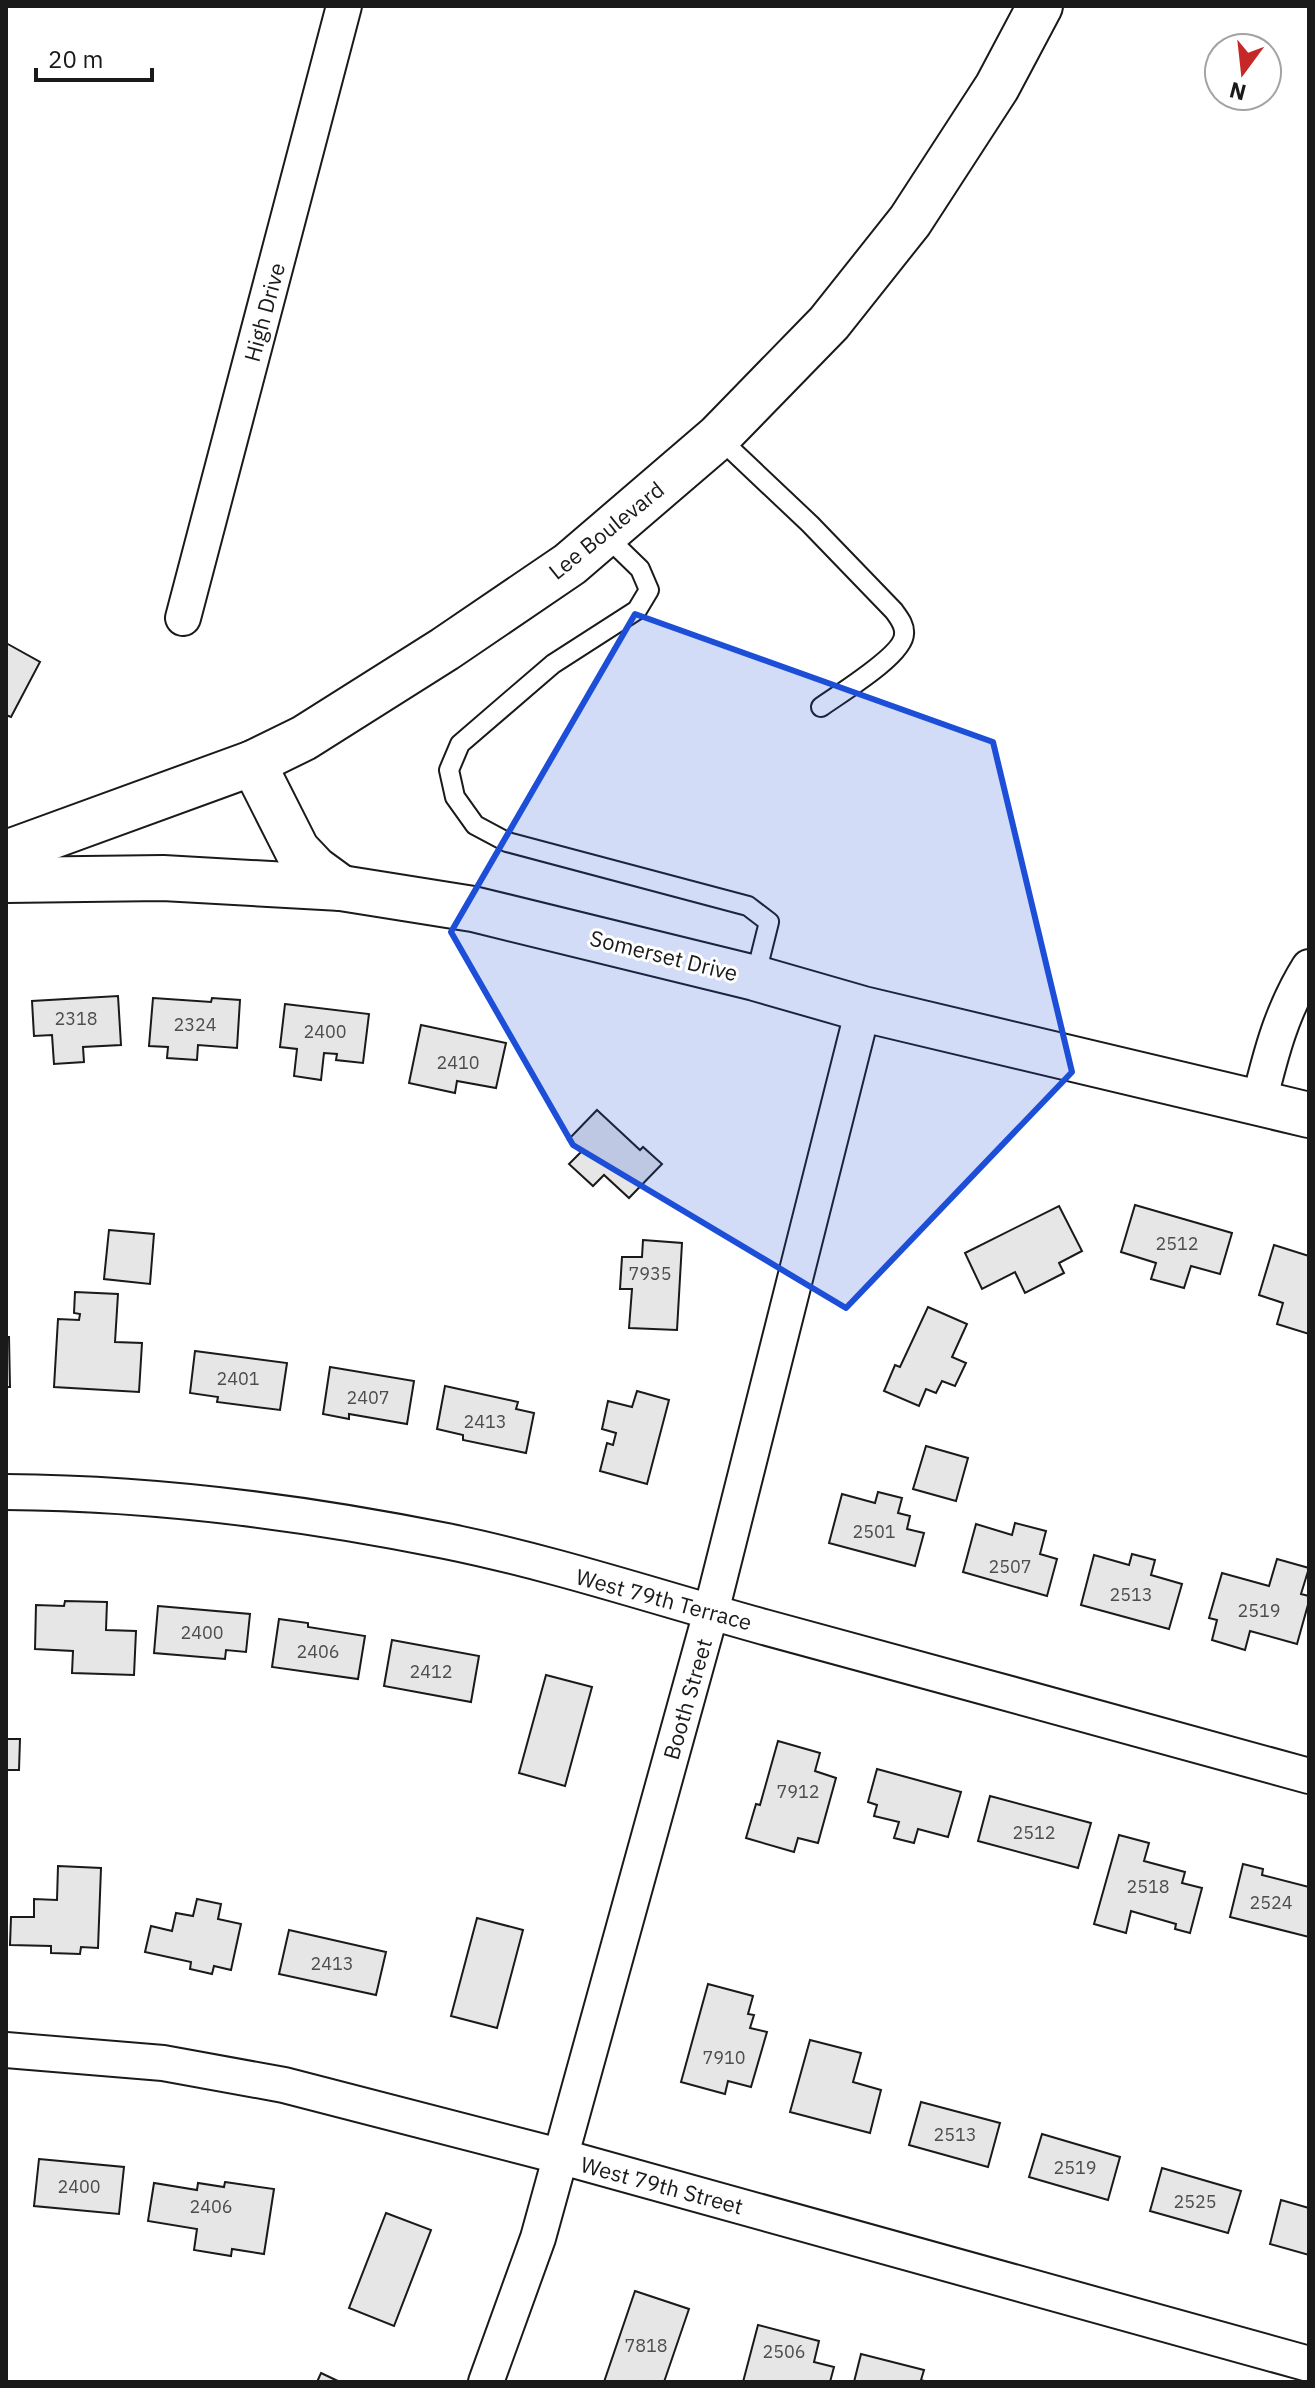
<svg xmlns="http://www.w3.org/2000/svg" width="1315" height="2388" viewBox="0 0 1315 2388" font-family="'IBM Plex Sans',sans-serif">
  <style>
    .building { fill: #e6e6e6; stroke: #1a1a1a; stroke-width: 2 }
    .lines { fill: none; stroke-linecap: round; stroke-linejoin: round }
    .lane-casing { stroke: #1a1a1a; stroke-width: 22 }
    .street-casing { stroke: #1a1a1a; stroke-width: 38 }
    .secondary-casing { stroke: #1a1a1a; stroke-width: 48 }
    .lane { stroke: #fff; stroke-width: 18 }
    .street { stroke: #fff; stroke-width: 34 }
    .secondary { stroke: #fff; stroke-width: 44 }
    .marked { fill: #1d4ed8; fill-opacity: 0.2; stroke: #1d4ed8; stroke-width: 6; stroke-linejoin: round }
    .labels { text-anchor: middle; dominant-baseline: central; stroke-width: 6; stroke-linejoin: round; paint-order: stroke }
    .number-label { font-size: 18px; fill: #4d4d4d }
    .street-label { font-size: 22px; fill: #1a1a1a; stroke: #fff }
  </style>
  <rect width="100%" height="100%" fill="#fff"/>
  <g class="building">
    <path d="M6,643L40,662L11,717L6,715Z"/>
    <path d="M118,996L121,1045L83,1047L84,1062L54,1064L52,1035L34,1036L32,1001Z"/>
    <path d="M153,998L211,1002L212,998L240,1000L237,1048L198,1045L197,1060L167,1058L168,1047L149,1046Z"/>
    <path d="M285,1004L369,1014L363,1063L336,1060L337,1054L324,1053L321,1080L294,1076L297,1049L280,1047Z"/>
    <path d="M421,1025L506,1043L496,1088L457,1081L455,1093L409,1083Z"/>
    <path d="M597,1110L640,1150L643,1147L662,1164L629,1198L604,1175L593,1186L569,1164L581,1152L568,1140Z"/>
    <path d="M1135,1205L1232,1233L1220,1274L1191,1266L1184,1288L1151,1279L1156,1263L1121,1252Z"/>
    <path d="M1059,1206L1082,1251L1059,1263L1064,1273L1025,1293L1015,1272L982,1289L965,1253Z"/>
    <path d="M109,1230L154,1234L150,1284L104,1279Z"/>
    <path d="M643,1240L682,1243L677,1330L629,1328L632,1289H620L622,1257H642Z"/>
    <path d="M1274,1245L1309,1256V1334L1277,1324L1283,1303L1259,1295Z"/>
    <path d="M75,1292L118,1294L115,1342L142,1343L139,1392L54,1387L58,1319L79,1320L80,1314L74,1313Z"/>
    <path d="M928,1307L967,1324L952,1357L966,1363L955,1386L942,1381L936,1393L926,1389L919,1406L884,1391L895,1365L900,1367Z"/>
    <path d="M6,1337H9L10,1387H6Z"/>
    <path d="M195,1351L287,1363L280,1410L217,1402L218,1397L190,1393Z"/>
    <path d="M330,1367L414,1381L407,1424L349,1414V1419L323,1414Z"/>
    <path d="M445,1386L518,1402L516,1409L534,1413L526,1453L463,1440V1435L437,1429Z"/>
    <path d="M637,1391L669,1400L647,1484L600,1471L607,1443L613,1445L616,1433L602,1429L608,1401L632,1407Z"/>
    <path d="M926,1446L968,1458L956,1501L913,1489Z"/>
    <path d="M878,1492L902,1498L898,1513L910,1516L907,1529L924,1533L915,1566L829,1543L842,1494L875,1503Z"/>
    <path d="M1015,1523L1046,1531L1040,1554L1057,1559L1047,1596L963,1572L976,1524L1012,1535Z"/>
    <path d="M1132,1554L1155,1560L1151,1575L1182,1584L1169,1629L1081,1605L1094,1555L1129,1565Z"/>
    <path d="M1277,1559L1309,1568L1301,1594L1309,1596V1601L1297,1644L1250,1631L1245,1650L1212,1640L1217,1620L1209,1618L1222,1573L1269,1586Z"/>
    <path d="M65,1601L107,1602L106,1630L136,1631L134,1675L72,1673L73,1651L35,1649L36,1605L64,1606Z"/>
    <path d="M158,1606L250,1614L246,1652L226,1650L225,1659L154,1653Z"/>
    <path d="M279,1619L308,1623V1627L365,1636L358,1679L272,1667Z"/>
    <path d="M392,1640L479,1656L471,1702L384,1686Z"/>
    <path d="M546,1675L592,1687L565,1786L519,1773Z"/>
    <path d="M6,1739H20L19,1770H6Z"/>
    <path d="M778,1741L820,1753L815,1771L836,1778L818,1843L798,1838L794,1852L746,1838L756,1804L760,1805Z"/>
    <path d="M877,1769L961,1792L948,1837L918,1829L914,1843L894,1838L899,1822L874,1816L877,1805L868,1802Z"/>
    <path d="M990,1796L1091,1823L1078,1868L978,1841Z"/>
    <path d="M1119,1835L1149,1843L1144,1861L1185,1872L1182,1883L1202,1888L1190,1933L1175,1929L1176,1924L1131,1911L1126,1933L1094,1924Z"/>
    <path d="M1243,1864L1263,1869L1262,1875L1309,1887V1937L1230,1917Z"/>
    <path d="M58,1866L101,1868L98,1948L81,1947L80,1954L51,1953V1946L10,1945L11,1917H34V1899L57,1900Z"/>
    <path d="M197,1899L221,1904L218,1919L241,1924L231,1970L214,1966L212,1974L190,1969L191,1962L145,1952L151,1926L172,1931L176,1913L193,1916Z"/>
    <path d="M477,1918L523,1930L497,2028L451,2016Z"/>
    <path d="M289,1930L386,1952L376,1995L279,1974Z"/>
    <path d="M708,1984L753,1996L748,2014L754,2015L750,2028L767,2032L751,2087L728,2081L725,2094L681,2082Z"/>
    <path d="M810,2040L861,2053L853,2082L881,2090L870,2133L790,2112Z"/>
    <path d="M921,2102L1000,2123L988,2167L909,2145Z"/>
    <path d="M1042,2134L1120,2157L1108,2200L1029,2177Z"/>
    <path d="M39,2159L124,2167L119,2214L34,2206Z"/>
    <path d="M1162,2168L1241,2191L1228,2233L1150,2211Z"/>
    <path d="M225,2182L274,2189L264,2254L232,2249L231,2256L194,2250L197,2229L148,2221L154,2183L197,2190L198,2183L224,2187Z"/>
    <path d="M1281,2200L1309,2208V2255L1270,2244Z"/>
    <path d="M386,2213L431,2230L394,2326L349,2308Z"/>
    <path d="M635,2291L689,2309L664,2382H604Z"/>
    <path d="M758,2325L819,2341L814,2362L834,2367L830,2382H743Z"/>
    <path d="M861,2354L924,2370L921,2380L927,2382H854Z"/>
    <path d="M321,2373L340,2382H317Z"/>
  </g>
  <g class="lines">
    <defs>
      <g id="lane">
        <path d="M718,437L810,524L894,611C899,618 905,625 904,634C904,655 839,694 821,707"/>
        <path d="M605,535L640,569L649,590L637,610L553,664L460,744L449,770L455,797L475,825L507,842L748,906L769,922L755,978"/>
      </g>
      <g id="street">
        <path d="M183,618L344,6"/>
        <path d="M1259,1102C1271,1053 1282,1010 1309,967"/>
        <path d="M6,1492C153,1493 302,1512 446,1541C554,1563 659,1598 764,1627C946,1676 1127,1726 1309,1776"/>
        <path d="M6,2050L163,2063L284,2085L559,2156L1309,2364"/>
        <path d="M486,2382L538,2238L711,1612L863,1009"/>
      </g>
      <g id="secondary">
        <path d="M253,763L297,850L315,869L341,888"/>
        <path d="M6,853L253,763L304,738L445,649L570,564L718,437L829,323L910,221L997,87L1040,6"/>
        <path d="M6,880L163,878L341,888L473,909L755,978L863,1009L1309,1115"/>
      </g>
    </defs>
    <use href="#lane" class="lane-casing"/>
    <use href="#street" class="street-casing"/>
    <use href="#secondary" class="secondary-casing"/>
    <use href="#lane" class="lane"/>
    <use href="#street" class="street"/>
    <use href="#secondary" class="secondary"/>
  </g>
  <path class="marked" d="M635,614L993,742L1072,1072L846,1308L573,1145L451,932Z"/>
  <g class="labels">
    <g class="number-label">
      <text x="76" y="1018">2318</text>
      <text x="195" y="1024">2324</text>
      <text x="325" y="1031">2400</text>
      <text x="458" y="1062">2410</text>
      <text x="1177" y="1243">2512</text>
      <text x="650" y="1273">7935</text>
      <text x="238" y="1378">2401</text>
      <text x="368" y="1397">2407</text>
      <text x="485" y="1421">2413</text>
      <text x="874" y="1531">2501</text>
      <text x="1010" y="1566">2507</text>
      <text x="1131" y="1594">2513</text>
      <text x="1259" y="1610">2519</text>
      <text x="202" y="1632">2400</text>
      <text x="318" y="1651">2406</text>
      <text x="431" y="1671">2412</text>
      <text x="798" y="1791">7912</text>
      <text x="1034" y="1832">2512</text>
      <text x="1148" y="1886">2518</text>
      <text x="1271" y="1902">2524</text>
      <text x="332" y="1963">2413</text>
      <text x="724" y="2057">7910</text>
      <text x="955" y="2134">2513</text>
      <text x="1075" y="2167">2519</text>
      <text x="79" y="2186">2400</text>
      <text x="1195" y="2201">2525</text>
      <text x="211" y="2206">2406</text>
      <text x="646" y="2345">7818</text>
      <text x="784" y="2351">2506</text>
    </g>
    <g class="street-label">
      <text transform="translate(264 312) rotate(-75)">High Drive</text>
      <text transform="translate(606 530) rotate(-39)">Lee Boulevard</text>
      <text transform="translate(664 955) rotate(14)">Somerset Drive</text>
      <text transform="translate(664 1599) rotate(15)">West 79th Terrace</text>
      <text transform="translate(687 1699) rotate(-74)">Booth Street</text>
      <text transform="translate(662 2185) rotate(15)">West 79th Street</text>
    </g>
  </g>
  <rect width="1315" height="2388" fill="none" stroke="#1a1a1a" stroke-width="16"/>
  <g transform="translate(1243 72) rotate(195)"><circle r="38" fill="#ffffff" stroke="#a3a3a3" stroke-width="2"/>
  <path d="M0-6L14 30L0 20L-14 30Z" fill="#c62828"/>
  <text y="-12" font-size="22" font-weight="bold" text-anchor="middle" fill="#1a1a1a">N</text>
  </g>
  <path d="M36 68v12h116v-12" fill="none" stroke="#1a1a1a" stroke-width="4"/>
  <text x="48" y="68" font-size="24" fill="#1a1a1a" stroke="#ffffff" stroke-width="6" paint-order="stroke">20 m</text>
</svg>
